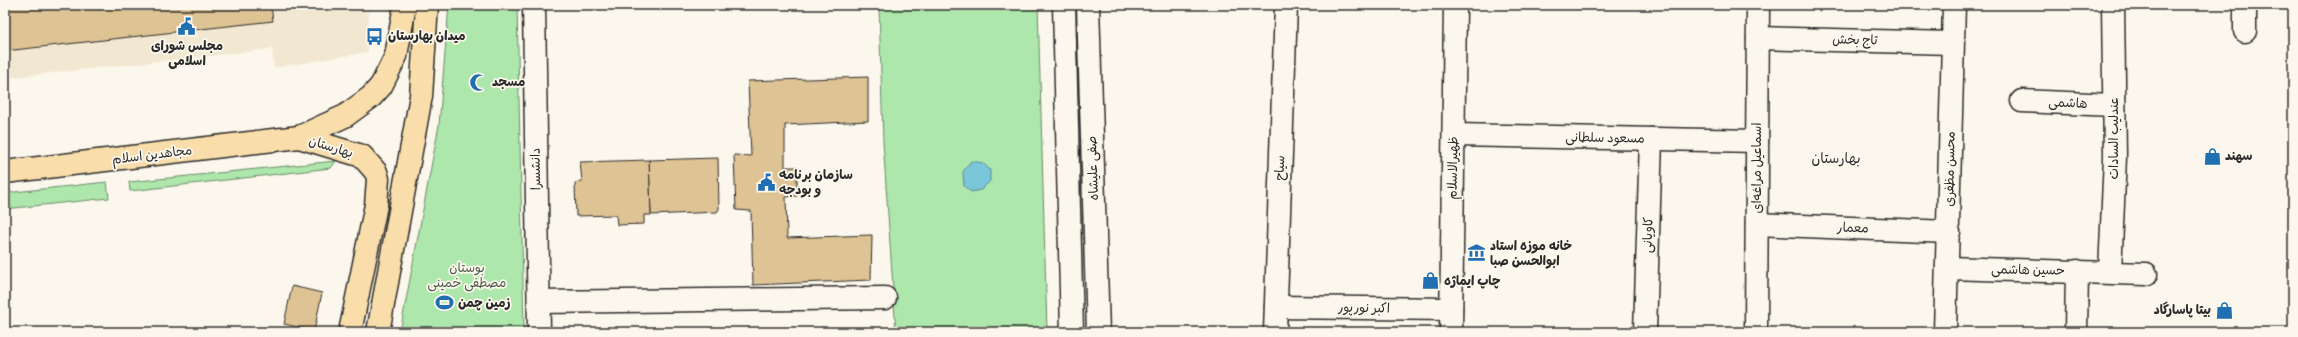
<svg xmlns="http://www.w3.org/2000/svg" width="2298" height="337" viewBox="0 0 2298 337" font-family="Pangolin,'Playpen Sans Arabic',sans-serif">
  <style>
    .built { fill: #f2e8d2 }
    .green { fill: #ade7ab; stroke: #6c896b }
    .water { fill: #7ac7d9; stroke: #5a8993 }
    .building { fill: #dec494; stroke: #2b2b2b }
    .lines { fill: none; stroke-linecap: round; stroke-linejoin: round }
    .street-casing { stroke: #2b2b2b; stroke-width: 25 }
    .secondary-casing { stroke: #2b2b2b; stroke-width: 25 }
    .primary-casing { stroke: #2b2b2b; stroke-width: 25 }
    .street { stroke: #fbf7ec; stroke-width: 22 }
    .secondary { stroke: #fbf7ec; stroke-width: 22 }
    .primary { stroke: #f9deab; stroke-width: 22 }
    .labels { text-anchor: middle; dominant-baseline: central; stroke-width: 3.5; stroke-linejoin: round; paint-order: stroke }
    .poi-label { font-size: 13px; font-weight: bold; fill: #2b2b2b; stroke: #fbf7ec; text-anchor: start }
    .street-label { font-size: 13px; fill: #2b2b2b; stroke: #fbf7ec }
    .park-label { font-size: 13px; fill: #4c5a4b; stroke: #fbf7ec }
    .neighbourhood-label { font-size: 14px; fill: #2b2b2b; stroke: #fbf7ec }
  </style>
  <rect width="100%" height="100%" fill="#fbf7ec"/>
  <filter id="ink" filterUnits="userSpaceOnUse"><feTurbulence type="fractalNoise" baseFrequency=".025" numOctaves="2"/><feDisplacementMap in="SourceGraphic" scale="8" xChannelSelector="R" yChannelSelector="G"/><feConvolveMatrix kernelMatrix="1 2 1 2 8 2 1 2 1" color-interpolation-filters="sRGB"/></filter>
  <g filter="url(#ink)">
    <path class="built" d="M5,5H369L368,52L274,68L272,49L5,78Z"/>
    <g class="green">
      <path d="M449,5H517L524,332H400L439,125Z"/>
      <path d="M879,5H1038L1047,332H896L883,141Z"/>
      <path d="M336,161L331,168L130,191L129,182Z"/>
      <path d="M107,182L109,198L5,209V193Z"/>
    </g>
    <path class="water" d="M971,161L983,163L990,170V181L981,190L971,192L964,186L963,172Z"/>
    <g class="building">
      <path d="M5,5H271L273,21L5,51Z"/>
      <path d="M868,77V121L785,125V167H797V196L786,197L787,238L872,235L871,280L753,285L751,211L736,210L734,155L751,156L748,81Z"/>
      <path d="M718,158L719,209L717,212L651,215L649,160Z"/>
      <path d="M649,160L651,215H644V224L617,225L616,215L576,216L575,183L582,181L580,162Z"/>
      <path d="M292,286L322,293L314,331L284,324Z"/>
    </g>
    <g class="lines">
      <defs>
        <g id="street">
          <path d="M2245,31V5"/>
          <path d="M1758,38L1952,43"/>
          <path d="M2022,101L2113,105"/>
          <path d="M1454,135L1757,141"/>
          <path d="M1757,224L1949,232"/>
          <path d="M1947,268L2146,274"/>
          <path d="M2110,272L2115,157L2113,5"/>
          <path d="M539,302L885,298"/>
          <path d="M1276,307L1451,309"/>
          <path d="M1275,332L1286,5"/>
          <path d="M1645,332L1651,139"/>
          <path d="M1756,332L1758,5"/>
          <path d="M1945,332L1954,5"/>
          <path d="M2076,332L2077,271"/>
        </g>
        <g id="secondary">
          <path d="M534,5L539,332"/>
          <path d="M1064,5L1072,332"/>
          <path d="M1088,5L1098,332"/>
          <path d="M1451,332L1455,5"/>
        </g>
        <g id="primary">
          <path d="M299,137L362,156L376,172L378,179L376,205L350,332"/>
          <path d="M5,172L299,137L345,116L371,97L381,86L396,56L405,5"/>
          <path d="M378,332L421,96L427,5"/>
        </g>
      </defs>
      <use href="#street" class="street-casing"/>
      <use href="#secondary" class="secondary-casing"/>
      <use href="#primary" class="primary-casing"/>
      <use href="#street" class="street"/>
      <use href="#secondary" class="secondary"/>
      <use href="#primary" class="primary"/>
    </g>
  </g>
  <defs>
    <symbol id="civic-bare" viewBox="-9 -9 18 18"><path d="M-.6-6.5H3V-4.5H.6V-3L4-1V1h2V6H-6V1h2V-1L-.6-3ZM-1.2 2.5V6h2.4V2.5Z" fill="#1f6fb2" stroke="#fbf7ec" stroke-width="2.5" paint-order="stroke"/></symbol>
    <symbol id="bus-bare" viewBox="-9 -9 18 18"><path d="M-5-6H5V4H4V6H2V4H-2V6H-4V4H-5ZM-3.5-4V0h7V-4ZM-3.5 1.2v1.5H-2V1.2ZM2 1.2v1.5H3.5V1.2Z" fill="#1f6fb2" stroke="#fbf7ec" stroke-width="2.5" paint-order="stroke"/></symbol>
    <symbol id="mosque-bare" viewBox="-9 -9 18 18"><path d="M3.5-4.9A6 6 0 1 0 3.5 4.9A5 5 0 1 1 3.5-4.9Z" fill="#1f6fb2" stroke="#fbf7ec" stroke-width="2.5" paint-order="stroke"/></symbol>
    <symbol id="shop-bare" viewBox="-9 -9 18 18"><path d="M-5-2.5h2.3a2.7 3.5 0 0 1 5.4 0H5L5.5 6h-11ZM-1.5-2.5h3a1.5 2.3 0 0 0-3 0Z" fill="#1f6fb2" stroke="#fbf7ec" stroke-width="2.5" paint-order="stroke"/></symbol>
    <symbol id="museum-bare" viewBox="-9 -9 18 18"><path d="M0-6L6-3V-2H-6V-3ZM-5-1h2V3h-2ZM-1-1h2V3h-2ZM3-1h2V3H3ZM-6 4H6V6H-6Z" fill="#1f6fb2" stroke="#fbf7ec" stroke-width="2.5" paint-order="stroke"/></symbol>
    <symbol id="stadium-bare" viewBox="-9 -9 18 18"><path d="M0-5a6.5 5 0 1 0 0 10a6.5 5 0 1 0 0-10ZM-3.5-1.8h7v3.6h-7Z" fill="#1f6fb2" stroke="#fbf7ec" stroke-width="2.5" paint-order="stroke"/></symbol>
  </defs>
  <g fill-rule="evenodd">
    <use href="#civic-bare" x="174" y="14" width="25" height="25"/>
    <use href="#bus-bare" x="362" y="24" width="25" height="25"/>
    <use href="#mosque-bare" x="466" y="70" width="25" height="25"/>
    <use href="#shop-bare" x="2200" y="144" width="25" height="25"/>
    <use href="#civic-bare" x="754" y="170" width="25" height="25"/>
    <use href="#museum-bare" x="1464" y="240" width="25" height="25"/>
    <use href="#shop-bare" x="1418" y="268" width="25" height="25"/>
    <use href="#stadium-bare" x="432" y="290" width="25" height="25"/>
    <use href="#shop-bare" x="2212" y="298" width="25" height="25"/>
  </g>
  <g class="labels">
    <g class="poi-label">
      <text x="388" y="36">میدان بهارستان</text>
      <text x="187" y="46" text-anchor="middle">مجلس شورای<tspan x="187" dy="15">اسلامی</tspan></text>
      <text x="492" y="82">مسجد</text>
      <text x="2225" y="156">سهند</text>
      <text x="779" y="175">سازمان برنامه<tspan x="779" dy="15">و بودجه</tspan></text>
      <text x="1490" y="246">خانه موزه استاد<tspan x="1490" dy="15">ابوالحسن صبا</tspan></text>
      <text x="1444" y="281">چاپ ایماژه</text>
      <text x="458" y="303">زمین چمن</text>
      <text x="2211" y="310" text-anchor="end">بیتا پاسارگاد</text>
    </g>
    <g class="street-label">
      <text transform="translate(1855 40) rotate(1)">تاج بخش</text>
      <text transform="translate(2068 103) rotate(3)">هاشمی</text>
      <text transform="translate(1605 138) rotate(1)">مسعود سلطانی</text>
      <text transform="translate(2114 138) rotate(-90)">عندلیب السادات</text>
      <text transform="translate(331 147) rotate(17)">بهارستان</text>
      <text transform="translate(152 155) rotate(-7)">مجاهدین اسلام</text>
      <text transform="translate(1093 168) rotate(-92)">صفی علیشاه</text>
      <text transform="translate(1280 168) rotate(-88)">سیاح</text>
      <text transform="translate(1453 168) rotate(-89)">ظهیرالاسلام</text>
      <text transform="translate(1757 168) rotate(-90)">اسماعیل مراغه‌ای</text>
      <text transform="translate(536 169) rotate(-91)">دانشسرا</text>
      <text transform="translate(1950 169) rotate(-89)">محسن مظفری</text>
      <text transform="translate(1853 228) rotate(2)">معمار</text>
      <text transform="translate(1648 235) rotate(-88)">کاویانی</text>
      <text transform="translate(2028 270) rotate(1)">حسین هاشمی</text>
      <text transform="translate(1364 308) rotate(1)">اکبر نورپور</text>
    </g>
    <g class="park-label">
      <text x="467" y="268">بوستان<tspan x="467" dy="15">مصطفی خمینی</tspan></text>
    </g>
    <g class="neighbourhood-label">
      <text x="1836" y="158">بهارستان</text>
    </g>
  </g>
  <rect width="2298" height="337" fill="none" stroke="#fbf7ec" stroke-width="20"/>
  <rect x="10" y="10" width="2278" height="317" fill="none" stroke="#2b2b2b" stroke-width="1.5" filter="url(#ink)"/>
</svg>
